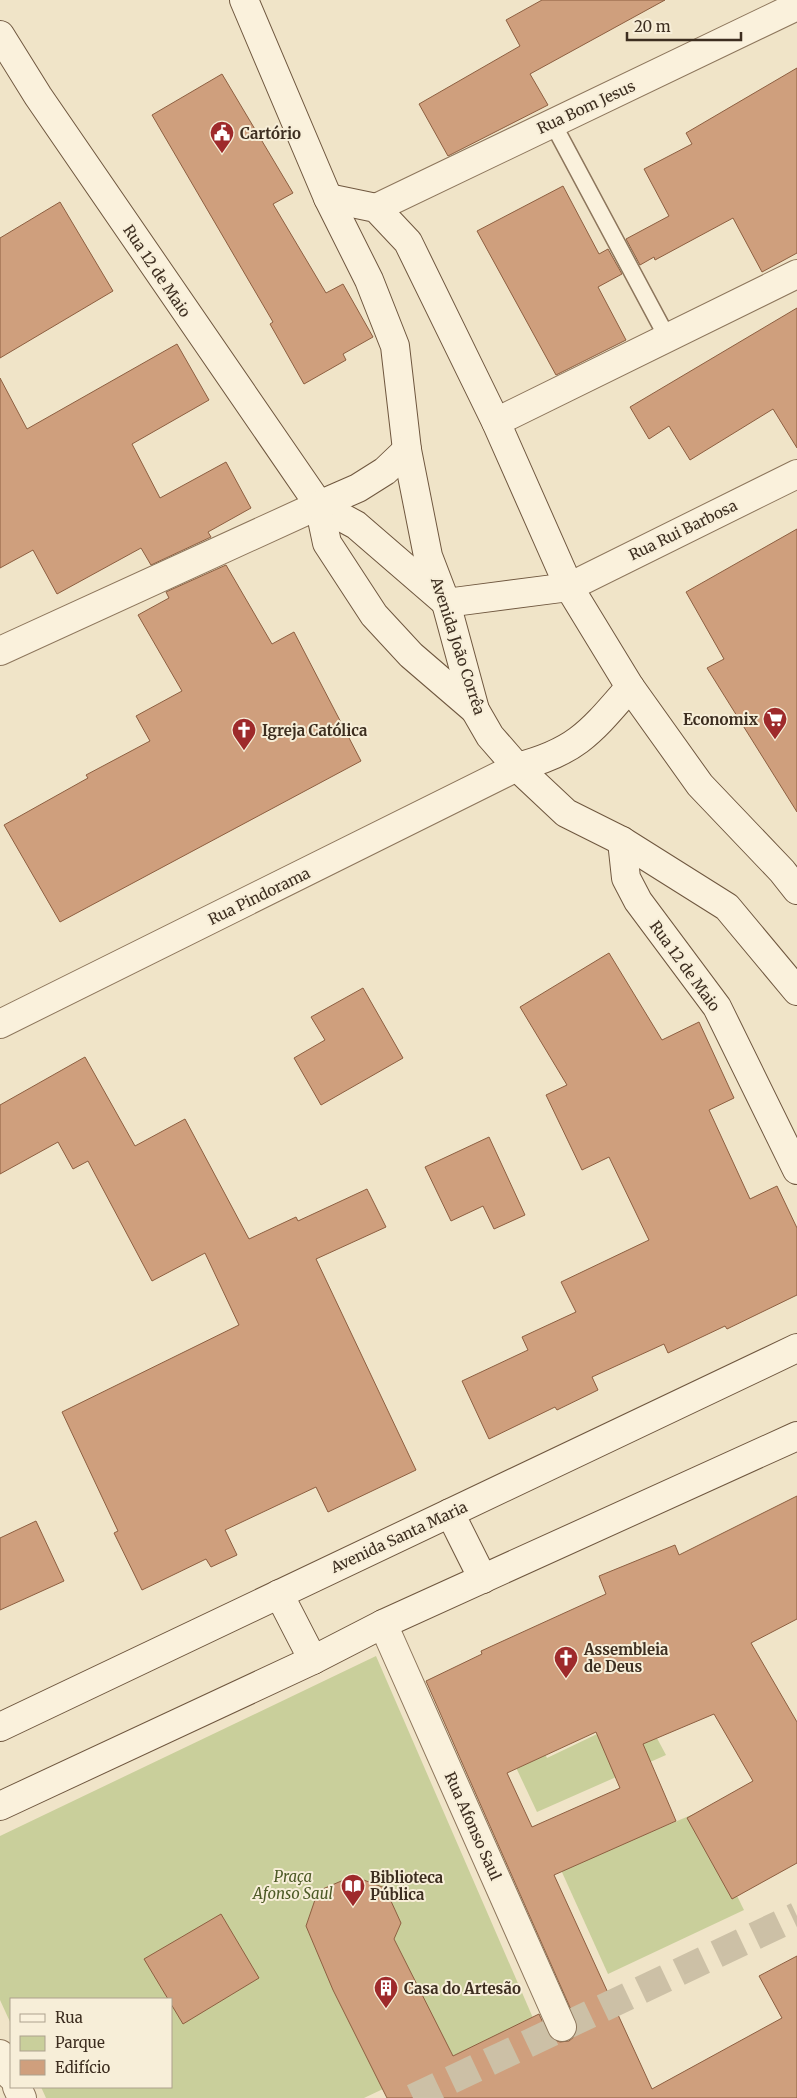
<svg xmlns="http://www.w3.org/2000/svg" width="797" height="2098" viewBox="0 0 797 2098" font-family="Merriweather,serif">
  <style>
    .green { fill: #c9cf9b }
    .building { fill: #cf9f7d; stroke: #8d5f41; fill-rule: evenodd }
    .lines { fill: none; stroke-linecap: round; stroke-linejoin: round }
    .street-tunnel { stroke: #ccc0a6; stroke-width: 28; stroke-dasharray: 28 14; stroke-linecap: butt }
    .lane-casing { stroke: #8d765c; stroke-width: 19 }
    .street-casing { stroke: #8d765c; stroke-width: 30 }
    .secondary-casing { stroke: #6f573f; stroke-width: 30 }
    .lane { stroke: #faf1dc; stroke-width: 16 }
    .street { stroke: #faf1dc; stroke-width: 28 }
    .secondary { stroke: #faf1dc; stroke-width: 28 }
    .labels { text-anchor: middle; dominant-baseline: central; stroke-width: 4; stroke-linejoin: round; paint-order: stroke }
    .street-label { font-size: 15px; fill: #3d2e20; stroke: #f7eed8 }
    .poi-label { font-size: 15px; font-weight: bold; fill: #3d2e20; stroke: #f7eed8; text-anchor: start }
    .park-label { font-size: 15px; font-style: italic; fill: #4d5a26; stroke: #f7eed8 }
  </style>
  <rect width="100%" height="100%" fill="#f0e4c8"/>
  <g class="green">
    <path d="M376,1656L533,2018L364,2098H46L41,2087H171V1999H11V2024L0,2000V1836Z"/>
    <path d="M508,1680L547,1758L643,1712L666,1755L537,1812L479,1689Z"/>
    <path d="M696,1813L744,1910L608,1974L561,1870Z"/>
  </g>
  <g class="building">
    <path d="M542,0H665L530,74L548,105L448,156L419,104L520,46L506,20Z"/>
    <path d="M797,68V253L762,272L733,218L655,260L654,257L640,265L626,239L669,216L644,169L692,144L686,133Z"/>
    <path d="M222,74L293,193L273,204L326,293L343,284L373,337L343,354L346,360L304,384L270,324L273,322L152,115Z"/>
    <path d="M563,186L599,254L608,249L622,274L598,287L626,340L556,375L477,231Z"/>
    <path d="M60,202L113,291L0,358V238Z"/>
    <path d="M797,308V448L773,409L690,460L669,426L649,439L630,407Z"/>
    <path d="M177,344L209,400L132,444L160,498L226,462L251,508L208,532L211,537L151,565L141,548L57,594L33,550L0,568V378L27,429Z"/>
    <path d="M797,529V812L707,668L724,659L686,592Z"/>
    <path d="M226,565L272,644L294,632L361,761L60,922L4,825L88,778L86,775L150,741L136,716L182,691L138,615L169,598L166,592Z"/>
    <path d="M609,953L662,1040L699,1022L734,1098L709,1110L750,1199L777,1186L797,1228V1295L727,1329L725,1326L668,1353L664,1344L592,1377L598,1390L557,1410L555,1407L489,1439L462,1381L528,1350L522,1337L576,1312L561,1282L649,1240L609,1157L582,1170L546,1095L567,1085L520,1007Z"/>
    <path d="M363,988L403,1058L321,1105L294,1058L325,1040L311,1017Z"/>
    <path d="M85,1057L135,1146L185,1119L249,1239L296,1217L298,1221L367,1189L386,1227L316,1259L416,1470L328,1512L316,1487L225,1530L237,1555L211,1567L206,1559L142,1590L114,1533L118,1531L62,1412L239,1325L205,1253L152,1281L88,1161L73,1169L58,1142L0,1174V1105Z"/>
    <path d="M489,1137L525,1215L494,1229L483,1206L451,1221L425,1167Z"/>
    <path d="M797,1496V1619L751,1643L797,1722V1863L732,1899L687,1818L753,1781L714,1714L643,1744L676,1821L554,1875L652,2089L782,2018L759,1976L797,1956V2098H387L333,1990L306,1926L318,1891L353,1876L385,1888L401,1923L394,1939L453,2056L539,2014L548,2034L552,2039L560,2042L569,2041L575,2036L578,2028L576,2021L426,1681L482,1654L481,1651L606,1594L599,1576L675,1545L679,1555ZM596,1732L620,1788L532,1827L507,1773Z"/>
    <path d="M36,1521L64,1581L0,1610V1538Z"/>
    <path d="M221,1914L259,1978L183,2024L171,2004V1999H168L144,1959Z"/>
  </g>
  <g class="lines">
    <path class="street-tunnel" d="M413,2098L797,1916"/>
    <defs>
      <path id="lane" d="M552,122L667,337"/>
      <g id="street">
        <path d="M376,208L797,6"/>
        <path d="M496,422L797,274"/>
        <path d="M569,587L797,474"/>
        <path d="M0,651L319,505"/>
        <path d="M0,1024L517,767"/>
        <path d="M383,1624L562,2027"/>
        <path d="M0,2054L11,2076"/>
        <path d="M17,2087L22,2098"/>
      </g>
      <g id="secondary">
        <path d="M244,0L328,198L369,280L395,346L407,450L428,556L446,603L475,710L490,736L517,767L566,813L622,841L727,907L797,991"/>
        <path d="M0,35L38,96L319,505L327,543L374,615L411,655L475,710"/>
        <path d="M328,198L376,208L408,242L496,422L569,587L630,687L700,785L782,871L797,890"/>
        <path d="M319,505L356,525L444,601"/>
        <path d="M319,505L358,488L385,471L407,450"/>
        <path d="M446,603L569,587"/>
        <path d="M517,767C576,752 591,732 630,687"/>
        <path d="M622,841L626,878L638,901L717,1007L797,1170"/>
        <path d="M450,1513L483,1579"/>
        <path d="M279,1594L313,1660"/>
        <path d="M0,1727L797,1348"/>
        <path d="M0,1806L313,1660L383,1624L797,1436"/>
      </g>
    </defs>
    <use href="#lane" class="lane-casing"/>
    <use href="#street" class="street-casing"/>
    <use href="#secondary" class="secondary-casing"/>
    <use href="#lane" class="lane"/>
    <use href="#street" class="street"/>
    <use href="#secondary" class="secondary"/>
  </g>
  <defs>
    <symbol id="civic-pin" viewBox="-11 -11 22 30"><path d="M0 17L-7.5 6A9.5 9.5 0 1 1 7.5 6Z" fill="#9e2a2b" stroke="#f7eed8"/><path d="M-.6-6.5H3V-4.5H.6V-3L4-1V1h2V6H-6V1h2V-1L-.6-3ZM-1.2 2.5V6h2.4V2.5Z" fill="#fff"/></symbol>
    <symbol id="supermarket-pin" viewBox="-11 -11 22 30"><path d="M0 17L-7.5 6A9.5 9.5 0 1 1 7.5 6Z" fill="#9e2a2b" stroke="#f7eed8"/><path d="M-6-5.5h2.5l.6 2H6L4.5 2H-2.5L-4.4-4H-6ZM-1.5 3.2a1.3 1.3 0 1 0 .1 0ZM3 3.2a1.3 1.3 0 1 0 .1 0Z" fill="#fff"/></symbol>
    <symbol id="church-pin" viewBox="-11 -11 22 30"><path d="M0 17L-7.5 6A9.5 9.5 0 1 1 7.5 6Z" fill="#9e2a2b" stroke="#f7eed8"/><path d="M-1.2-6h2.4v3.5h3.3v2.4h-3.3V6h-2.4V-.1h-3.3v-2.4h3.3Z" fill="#fff"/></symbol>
    <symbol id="library-pin" viewBox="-11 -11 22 30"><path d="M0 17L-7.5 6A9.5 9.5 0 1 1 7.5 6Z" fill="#9e2a2b" stroke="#f7eed8"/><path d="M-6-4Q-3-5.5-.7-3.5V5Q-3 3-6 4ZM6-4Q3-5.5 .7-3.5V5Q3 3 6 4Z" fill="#fff"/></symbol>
    <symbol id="building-pin" viewBox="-11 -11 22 30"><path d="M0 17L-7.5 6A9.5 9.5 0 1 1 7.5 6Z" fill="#9e2a2b" stroke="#f7eed8"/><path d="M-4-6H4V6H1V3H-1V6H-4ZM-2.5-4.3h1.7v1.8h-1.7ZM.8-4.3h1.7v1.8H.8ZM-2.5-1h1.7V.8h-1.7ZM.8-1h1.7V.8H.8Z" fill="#fff"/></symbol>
  </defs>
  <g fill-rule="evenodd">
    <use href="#civic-pin" x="208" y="119" width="28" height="38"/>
    <use href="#supermarket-pin" x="761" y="705" width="28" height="38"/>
    <use href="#church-pin" x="230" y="716" width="28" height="38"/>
    <use href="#church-pin" x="552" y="1644" width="28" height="38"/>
    <use href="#library-pin" x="339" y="1872" width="28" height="38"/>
    <use href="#building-pin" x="372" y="1974" width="28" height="38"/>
  </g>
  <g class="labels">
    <g class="street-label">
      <text transform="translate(586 107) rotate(-25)">Rua Bom Jesus</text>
      <text transform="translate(157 271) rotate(56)">Rua 12 de Maio</text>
      <text transform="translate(683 530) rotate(-26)">Rua Rui Barbosa</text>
      <text transform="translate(458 646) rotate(72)">Avenida João Corrêa</text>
      <text transform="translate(259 896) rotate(-26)">Rua Pindorama</text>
      <text transform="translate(685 966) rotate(54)">Rua 12 de Maio</text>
      <text transform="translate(399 1537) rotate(-25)">Avenida Santa Maria</text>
      <text transform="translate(473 1826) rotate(66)">Rua Afonso Saul</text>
    </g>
    <g class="poi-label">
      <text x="240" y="133">Cartório</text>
      <text x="758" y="719" text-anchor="end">Economix</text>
      <text x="262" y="730">Igreja Católica</text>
      <text x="584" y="1649">Assembleia<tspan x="584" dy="17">de Deus</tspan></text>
      <text x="370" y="1877">Biblioteca<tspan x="370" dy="17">Pública</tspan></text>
      <text x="404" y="1988">Casa do Artesão</text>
    </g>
    <g class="park-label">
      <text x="293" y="1876">Praça<tspan x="293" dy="17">Afonso Saul</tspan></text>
    </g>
  </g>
  <rect x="10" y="1998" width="162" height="90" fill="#f7eed8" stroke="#ada18e"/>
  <rect x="20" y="2014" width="25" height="8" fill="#faf1dc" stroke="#ada18e"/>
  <text x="55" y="2023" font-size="15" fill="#3d2e20">Rua</text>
  <rect x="20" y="2036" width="25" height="15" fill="#c9cf9b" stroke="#ada18e"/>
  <text x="55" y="2048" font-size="15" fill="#3d2e20">Parque</text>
  <rect x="20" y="2060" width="25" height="15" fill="#cf9f7d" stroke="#ada18e"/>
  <text x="55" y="2073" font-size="15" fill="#3d2e20">Edifício</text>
  <path d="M627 32v8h114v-8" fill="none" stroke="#3d2e20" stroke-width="2.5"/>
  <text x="634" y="32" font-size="15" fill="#3d2e20" stroke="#f7eed8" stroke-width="4" paint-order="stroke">20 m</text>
</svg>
